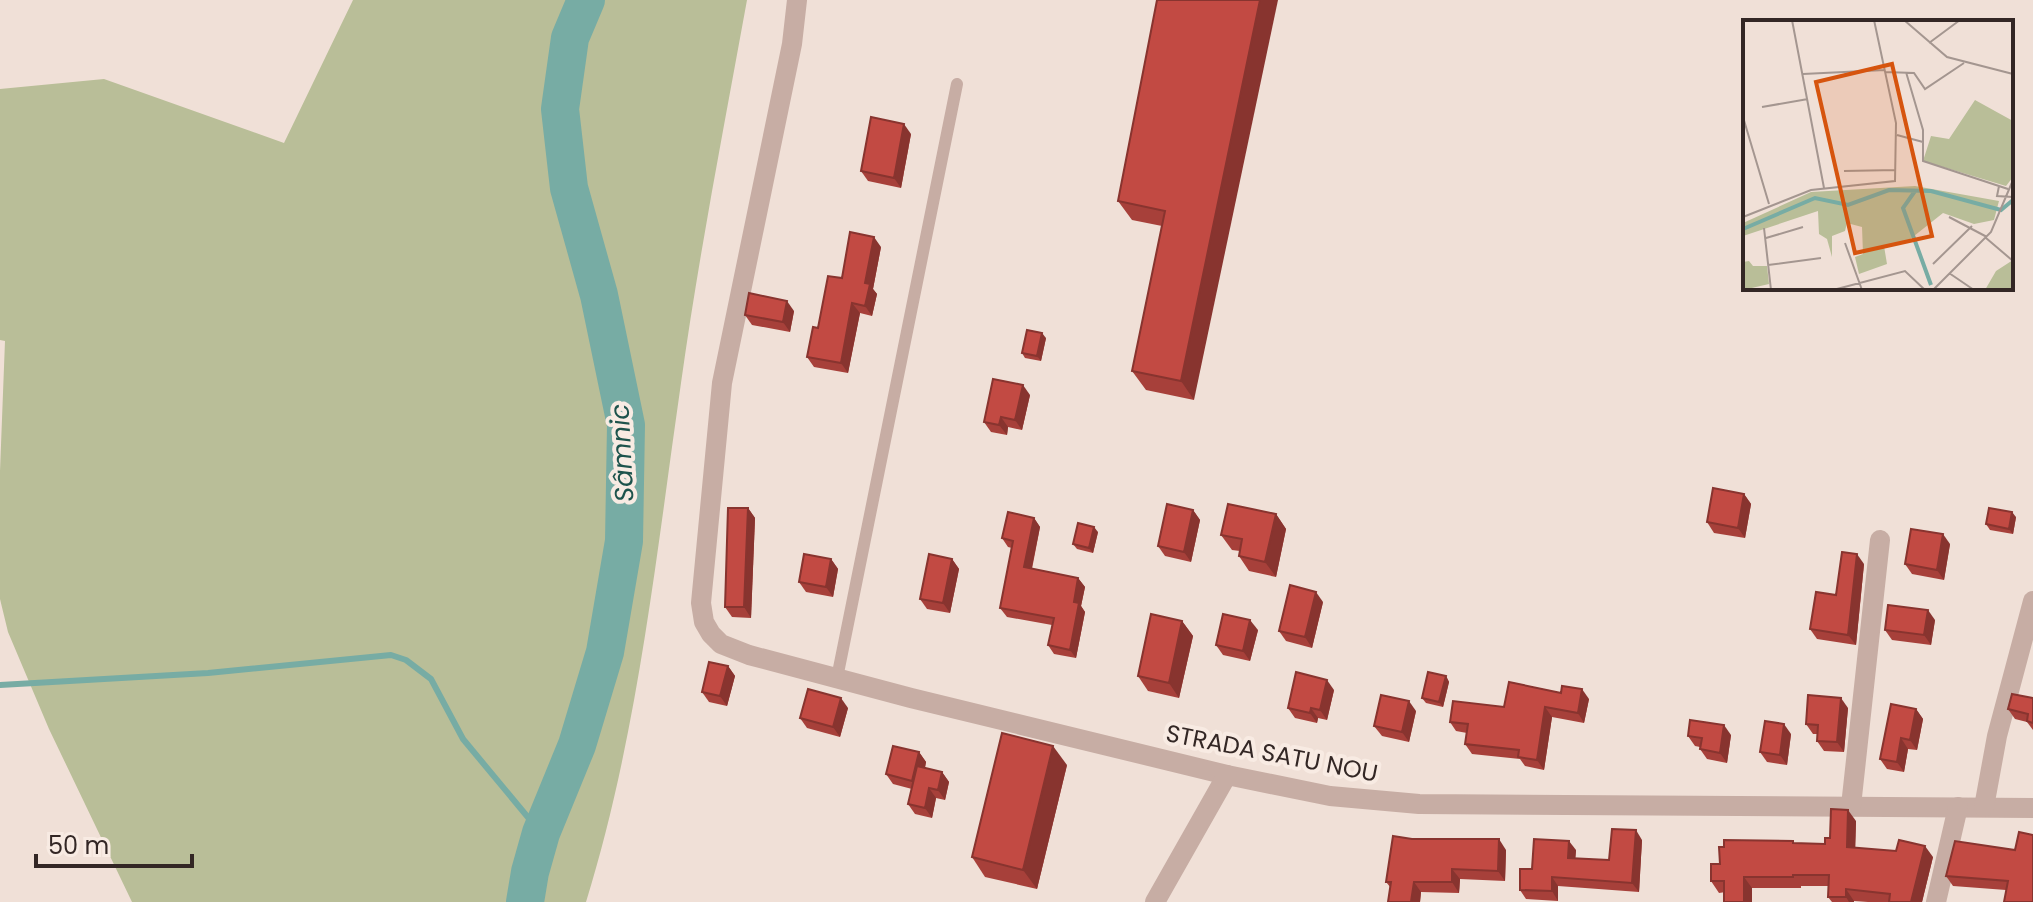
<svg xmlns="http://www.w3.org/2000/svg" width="2033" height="902" viewBox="0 0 2033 902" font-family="Poppins,sans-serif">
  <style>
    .green { fill: #b9be98 }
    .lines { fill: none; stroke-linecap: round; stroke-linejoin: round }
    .stream { stroke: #77aca4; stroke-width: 6 }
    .river { stroke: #77aca4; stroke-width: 38 }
    .service { stroke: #c7ada4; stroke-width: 12 }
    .minor { stroke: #c7ada4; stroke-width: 20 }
    .wall { fill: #a7403a }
    .shaded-wall { fill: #88342f }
    .building { fill: #c24a43; stroke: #88342f; stroke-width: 2 }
    .labels { text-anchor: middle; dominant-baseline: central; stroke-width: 8; stroke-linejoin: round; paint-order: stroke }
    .street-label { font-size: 24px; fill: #332725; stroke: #f8ebe3 }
    .water-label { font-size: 26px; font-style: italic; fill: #1d534c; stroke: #f8ebe3 }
    .inset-river { fill: none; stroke: #77aca4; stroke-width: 4 }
    .inset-road { fill: none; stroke: #a49690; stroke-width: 2 }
    .view { fill: #d6540e; fill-opacity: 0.15; stroke: #d6540e; stroke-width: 4 }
    .inset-edge { fill: none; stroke: #332725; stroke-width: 4 }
  </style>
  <rect width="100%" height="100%" fill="#f0e0d7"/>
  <path class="green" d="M353,0H747C724,127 699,254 681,383C656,556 638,734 586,902H132L49,729L8,632L0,599V471L5,341L0,340V89L104,79L284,143Z"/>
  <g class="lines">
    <path class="stream" d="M0,685L208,673L391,655L406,660L431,679L463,739L541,833"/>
    <path class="river" d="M525,902L530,872L541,833L577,745L605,652L624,541L626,425L599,295L569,188L560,109L570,38L586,0"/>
    <path class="service" d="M837,678L957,84"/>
    <g class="minor">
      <path d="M797,0L792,44L722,383L701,603L704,622L711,634L721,644L749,655L911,698L1227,775L1330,796L1419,804L2033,808"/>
      <path d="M1851,806L1880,540"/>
      <path d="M1984,807L1997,736L2033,601"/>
      <path d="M1155,902L1227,775"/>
      <path d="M1936,902L1958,807"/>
    </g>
  </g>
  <g class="wall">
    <path d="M1157,0L1194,400L1146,390L1132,371L1162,226L1132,220L1118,201Z"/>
    <path d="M911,134L901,188L868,181L861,171Z"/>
    <path d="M881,247L873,289L877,294L872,316L860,313L848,373L814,367L807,357L818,328L842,278Z"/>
    <path d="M794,311L790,332L752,325L745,315Z"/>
    <path d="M1046,338L1041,361L1025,358L1022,353Z"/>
    <path d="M1030,395L1022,430L1008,427L1007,435L991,432L984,422Z"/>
    <path d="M1744,494L1751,504L1745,538L1714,533L1707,522Z"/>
    <path d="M748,508L755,518L751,618L732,617L725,607Z"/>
    <path d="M1193,510L1200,520L1191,562L1165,556L1158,546Z"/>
    <path d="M1276,514L1286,529L1276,577L1249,571L1239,556L1240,551L1232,550L1221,535Z"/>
    <path d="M2016,517L2013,534L1990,530L1986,524Z"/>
    <path d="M1034,518L1040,527L1032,569L1078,578L1085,587L1081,606L1085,612L1076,658L1054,654L1048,645L1052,625L1007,617L1000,608L1012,548L1008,547L1002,538Z"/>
    <path d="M1098,532L1093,553L1077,549L1073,544Z"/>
    <path d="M1950,544L1944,580L1912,574L1905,564Z"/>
    <path d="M831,559L838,569L833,597L806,592L799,582Z"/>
    <path d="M952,559L959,569L950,613L927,609L920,599Z"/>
    <path d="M1864,564L1856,645L1817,639L1810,629L1836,595Z"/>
    <path d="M1323,602L1312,648L1286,641L1279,631Z"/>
    <path d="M1935,620L1931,645L1892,640L1885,630Z"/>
    <path d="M1182,621L1193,636L1179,698L1148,691L1138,676Z"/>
    <path d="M1258,630L1250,661L1223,655L1216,645Z"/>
    <path d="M728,666L735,676L727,706L709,702L702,692Z"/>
    <path d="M1446,676L1449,682L1443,707L1426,703L1422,698Z"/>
    <path d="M1334,690L1327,720L1318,718L1317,723L1295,718L1288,708Z"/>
    <path d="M2033,698V730L2027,722L2015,719L2008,709Z"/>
    <path d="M1589,699L1584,723L1552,717L1544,770L1525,766L1520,759L1472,754L1465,744L1467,733L1456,731L1450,722L1504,707Z"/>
    <path d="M848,708L840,737L807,728L800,718Z"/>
    <path d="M1848,708L1844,752L1824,751L1817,741V734H1813L1806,724Z"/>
    <path d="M1916,709L1923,719L1917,750L1908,749L1904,772L1887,769L1880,759Z"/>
    <path d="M1416,711L1409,742L1382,736L1374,726Z"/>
    <path d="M1791,734L1787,765L1767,762L1760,752Z"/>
    <path d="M1731,735L1727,763L1707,759L1700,749V747L1695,746L1688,736Z"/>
    <path d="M919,752L926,762L925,768L942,772L949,782L945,800L936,798L932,818L915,814L908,804L912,789L893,784L886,774Z"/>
    <path d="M1067,765L1037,889L985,877L972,857Z"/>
    <path d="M1856,821L1855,848L1933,857L1922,902H1868L1854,901V902H1832L1828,897V886H1801V888H1752L1719,893L1711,881L1720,864L1794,843L1825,844L1830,838Z"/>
    <path d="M1642,840L1639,892L1558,886V901L1526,899L1520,890L1532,869L1576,850L1575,858L1609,860Z"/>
    <path d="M1506,850L1505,881L1460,879L1459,893L1421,892L1420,902H1388L1391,888L1386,882Z"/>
    <path d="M2015,850L2006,890L1953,886L1946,876Z"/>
  </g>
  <g class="shaded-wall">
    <path d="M1260,0H1278L1194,400L1181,381Z"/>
    <path d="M904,124L911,134L901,188L894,178Z"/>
    <path d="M874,237L881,247L873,289L877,294L872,316L865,306V283Z"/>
    <path d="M787,301L794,311L790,332L783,322Z"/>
    <path d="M852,303L860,313L848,373L841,363Z"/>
    <path d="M1042,333L1046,338L1041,361L1037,356Z"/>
    <path d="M1023,385L1030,395L1022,430L1015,420Z"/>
    <path d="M1001,417L1008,427L1007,435L999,425Z"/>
    <path d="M1744,494L1751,504L1745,538L1738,528Z"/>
    <path d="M748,508L755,518L751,618L744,607Z"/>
    <path d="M1193,510L1200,520L1191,562L1184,552Z"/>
    <path d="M2012,512L2016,517L2013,534L2009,529Z"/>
    <path d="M1276,514L1286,529L1276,577L1265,562Z"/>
    <path d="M1034,518L1040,527L1030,576L1024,567Z"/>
    <path d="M1094,527L1098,532L1093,553L1089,548Z"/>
    <path d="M1943,534L1950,544L1944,580L1937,570Z"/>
    <path d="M1857,554L1864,564L1856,645L1848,635Z"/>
    <path d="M831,559L838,569L833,597L826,587Z"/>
    <path d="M952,559L959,569L950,613L943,603Z"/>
    <path d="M1078,578L1085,587L1081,606L1085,612L1076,658L1070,650L1074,602Z"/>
    <path d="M1316,592L1323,602L1312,648L1305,637Z"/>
    <path d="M1928,610L1935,620L1931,645L1924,635Z"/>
    <path d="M1250,620L1258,630L1250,661L1243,651Z"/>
    <path d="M1182,621L1193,636L1179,698L1169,683Z"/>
    <path d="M728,666L735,676L727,706L720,696Z"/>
    <path d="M1446,676L1449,682L1443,707L1439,702Z"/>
    <path d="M1327,680L1334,690L1327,720L1320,710Z"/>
    <path d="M1582,689L1589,699L1584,723L1578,713Z"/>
    <path d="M841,698L848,708L840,737L833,727Z"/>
    <path d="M1841,698L1848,708L1844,752L1837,742Z"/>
    <path d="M1409,701L1416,711L1409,742L1402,732Z"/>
    <path d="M1545,707L1552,717L1544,770L1537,760Z"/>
    <path d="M1311,708L1318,718L1317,723L1310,713Z"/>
    <path d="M1916,709L1923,719L1917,750L1910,740Z"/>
    <path d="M1784,724L1791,734L1787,765L1780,755Z"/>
    <path d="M1724,725L1731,735L1727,763L1720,753Z"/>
    <path d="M1901,738L1908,749L1904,772L1897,762Z"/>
    <path d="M1053,746L1067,765L1037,889L1023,870Z"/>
    <path d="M919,752L926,762L920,791L912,781Z"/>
    <path d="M942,772L949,782L945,800L938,790Z"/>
    <path d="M929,788L936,798L932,818L925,808Z"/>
    <path d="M1848,810L1856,821L1855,858L1847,847Z"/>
    <path d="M1636,830L1642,840L1639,892L1632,883Z"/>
    <path d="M1499,839L1506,850L1505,881L1498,871Z"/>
    <path d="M1569,841L1576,850L1575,867L1568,858Z"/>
    <path d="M1925,846L1933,857L1922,902H1911Z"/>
    <path d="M1452,869L1460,879L1459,893L1452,882Z"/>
    <path d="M1552,877L1558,886V901L1552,891Z"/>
    <path d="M1744,877L1752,888V902H1744Z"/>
    <path d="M1414,882L1421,892L1420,902H1411Z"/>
    <path d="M1846,889L1854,901V902H1849L1846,897Z"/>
  </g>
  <g class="building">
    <path d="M1157,0H1260L1181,381L1132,371L1165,211L1118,201Z"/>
    <path d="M871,117L904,124L894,178L861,171Z"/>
    <path d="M850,232L874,237L865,283L870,284L865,306L852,303L841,363L807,357L813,327L818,328L828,276L842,278Z"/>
    <path d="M749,293L787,301L783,322L745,315Z"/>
    <path d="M1027,330L1042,333L1037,356L1022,353Z"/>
    <path d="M993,379L1023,385L1015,420L1001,417L999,425L984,422Z"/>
    <path d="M1713,488L1744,494L1738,528L1707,522Z"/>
    <path d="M1167,504L1193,510L1184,552L1158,546Z"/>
    <path d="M1228,504L1276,514L1265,562L1239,556L1242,539L1221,535Z"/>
    <path d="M728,508H748L744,607H725Z"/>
    <path d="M1989,508L2012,512L2009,529L1986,524Z"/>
    <path d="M1008,512L1034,518L1024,567L1078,578L1074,602L1079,603L1070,650L1048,645L1054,618L1000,608L1013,541L1002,538Z"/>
    <path d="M1078,523L1094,527L1089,548L1073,544Z"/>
    <path d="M1911,529L1943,534L1937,570L1905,564Z"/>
    <path d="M1842,552L1857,554L1848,635L1810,629L1816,592L1836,595Z"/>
    <path d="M804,554L831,559L826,587L799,582Z"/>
    <path d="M929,554L952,559L943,603L920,599Z"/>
    <path d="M1290,585L1316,592L1305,637L1279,631Z"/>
    <path d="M1888,605L1928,610L1924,635L1885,630Z"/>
    <path d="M1151,614L1182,621L1169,683L1138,676Z"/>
    <path d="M1223,614L1250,620L1243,651L1216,645Z"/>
    <path d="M709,662L728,666L720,696L702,692Z"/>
    <path d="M1296,672L1327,680L1320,710L1311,708L1310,713L1288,708Z"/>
    <path d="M1428,672L1446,676L1439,702L1422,698Z"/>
    <path d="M1509,682L1561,693L1562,686L1582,689L1578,713L1545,707L1537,760L1518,757L1519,750L1465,744L1468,724L1450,722L1453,701L1504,707Z"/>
    <path d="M808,689L841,698L833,727L800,718Z"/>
    <path d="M2012,694L2033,698V723L2027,721L2028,714L2008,709Z"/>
    <path d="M1381,695L1409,701L1402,732L1374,726Z"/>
    <path d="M1808,695L1841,698L1837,742L1817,741L1818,725L1806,724Z"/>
    <path d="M1891,704L1916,709L1910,740L1901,738L1897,762L1880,759Z"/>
    <path d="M1690,720L1724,725L1720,753L1700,749L1702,738L1688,736Z"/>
    <path d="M1765,721L1784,724L1780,755L1760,752Z"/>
    <path d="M1002,733L1053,746L1023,870L972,857Z"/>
    <path d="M893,746L919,752L912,781L886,774Z"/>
    <path d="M917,766L942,772L938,790L929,788L925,808L908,804Z"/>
    <path d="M1831,809L1848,810L1847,847L1896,851L1899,840L1925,846L1911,902H1889L1890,894L1846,889V897H1828L1829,875H1793V877H1744V902H1724V881H1711V864H1720L1719,847H1724V840L1793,841V843L1825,844V838H1830Z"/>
    <path d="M1612,829L1636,830L1632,883L1552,877V891L1520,890V869H1532L1534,839L1569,841L1568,858L1609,860Z"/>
    <path d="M2019,832L2033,835V902H2004L2008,881L1946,876L1955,841L2015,850Z"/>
    <path d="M1393,836L1412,839H1499L1498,871L1452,869V882H1414L1411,902H1388L1391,882H1386Z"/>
  </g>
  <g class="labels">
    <g class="street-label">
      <text transform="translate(1272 753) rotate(11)">STRADA SATU NOU</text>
    </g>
    <g class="water-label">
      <text transform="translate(622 453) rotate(-93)">Sâmnic</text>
    </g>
  </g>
  <g transform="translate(1743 20)">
    <rect width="270" height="270" fill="#f0e0d7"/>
    <path d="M232,80L270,101V157L263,166L180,141L188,116L206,119ZM172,166L256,181L251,200L231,204L200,193L166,220L141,226L144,244L116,254L112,237L120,234L119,207L104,203L102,211L89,216V237L84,219L76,214L75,191L0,216V203L68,172ZM270,240V270H242L253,251ZM6,241L10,246H24L26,264L0,270V242Z" fill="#b9be98"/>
    <path class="inset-river" d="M172,171L160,188L188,265M0,209L72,178L105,185L146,170L188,171L258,190L270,180"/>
    <path class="inset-road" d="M49,0L81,168M161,0L204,37L270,54M186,23L217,0M142,52L171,53L182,69L221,43M163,52L180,110V141L265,169M60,54L142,50M19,87L65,79M0,97L26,184M154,115L180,122M101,151L153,150M256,166L254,176L270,177M0,197L68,170L152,161L153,103L131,0M206,197L244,217M21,208L28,270M23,218L60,207M243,218L270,241M102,223L119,270M190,244L229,206M25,245L78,238M206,253L231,270M90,270L162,251L182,270M190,270L248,212L270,160"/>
    <path class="view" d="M149,44L189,216L112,233L73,62Z"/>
    <rect width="270" height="270" class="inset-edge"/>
  </g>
  <path d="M36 854v12h156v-12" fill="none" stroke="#332725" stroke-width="4"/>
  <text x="48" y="854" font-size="24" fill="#332725" stroke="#f8ebe3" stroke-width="6" paint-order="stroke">50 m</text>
</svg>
